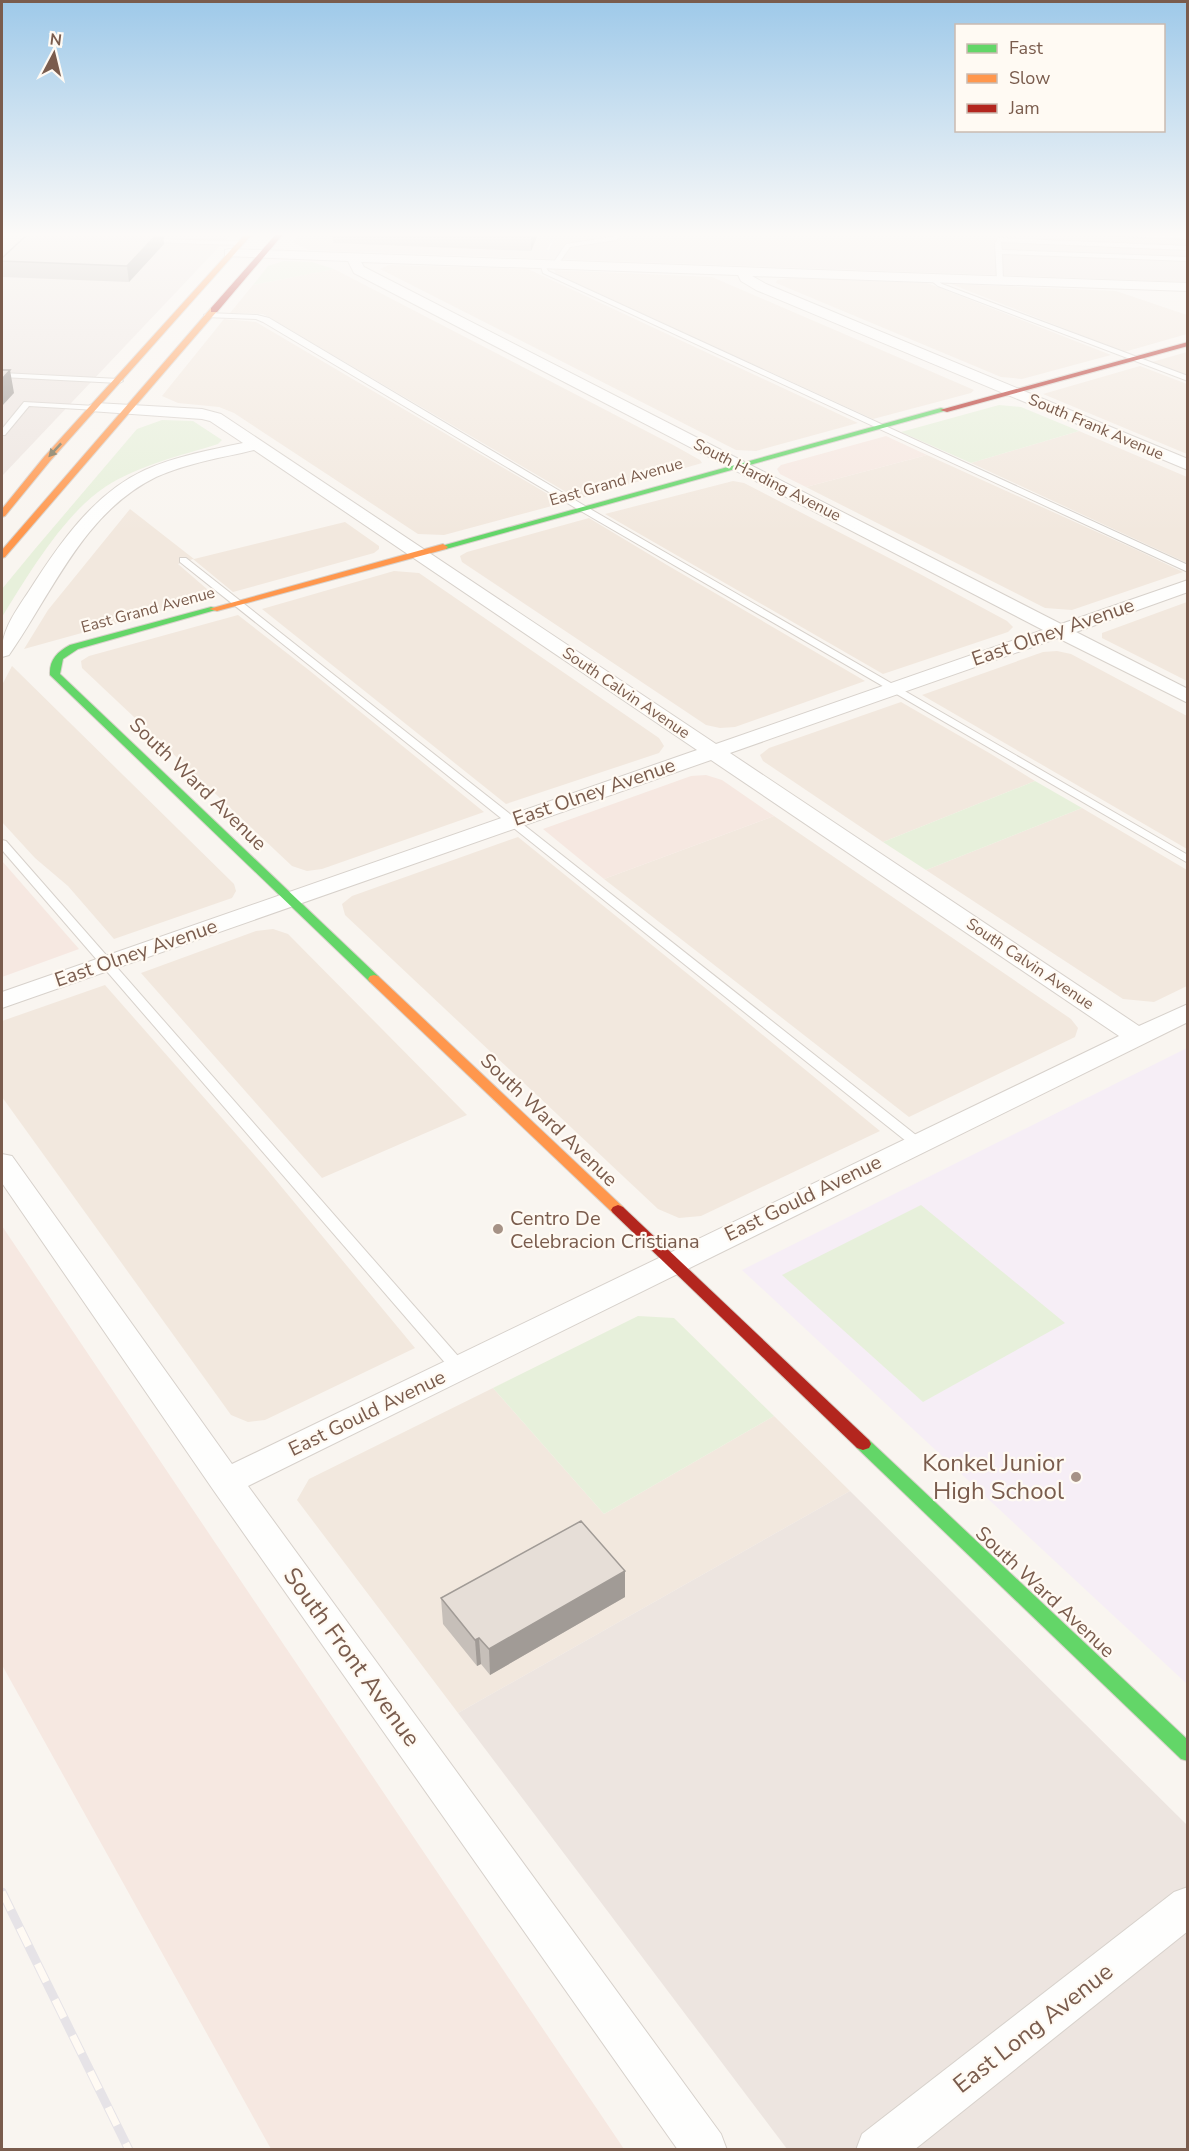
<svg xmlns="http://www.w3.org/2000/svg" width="1189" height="2151" viewBox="0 0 1189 2151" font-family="'Nunito Sans',sans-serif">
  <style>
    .residential { fill: #f2e8de }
    .commercial { fill: #f6e8e1 }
    .industrial { fill: #ede5e0 }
    .education { fill: #f6eef6 }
    .green { fill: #e7f0db }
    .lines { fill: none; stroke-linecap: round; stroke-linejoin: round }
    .lane-casing { stroke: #d7d1cb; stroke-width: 2 }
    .street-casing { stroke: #d7d1cb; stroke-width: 2 }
    .fast-casing { stroke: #d9d2cb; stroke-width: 2 }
    .slow-casing { stroke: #d9d2cb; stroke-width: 2 }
    .jam-casing { stroke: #d9d2cb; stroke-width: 2 }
    .lane { fill: #fefefd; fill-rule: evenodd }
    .street { fill: #fefefd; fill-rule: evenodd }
    .fast { fill: #63d668; fill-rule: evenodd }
    .slow { fill: #ff974d; fill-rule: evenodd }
    .jam { fill: #b3261e; fill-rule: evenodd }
    .rail-far1-casing { stroke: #e6e3e7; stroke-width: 4 }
    .rail-casing { stroke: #e6e3e7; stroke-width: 9 }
    .rail-far1 { stroke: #fffaf3; stroke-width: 2; stroke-dasharray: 8; stroke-linecap: butt }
    .rail { stroke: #fffaf3; stroke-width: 7; stroke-dasharray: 20; stroke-linecap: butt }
    .wall { fill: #c6bfb9 }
    .shaded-wall { fill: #a19b96 }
    .building { fill: #e6ded7; stroke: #a19b96; stroke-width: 1.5 }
    .oneway { fill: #776e51 }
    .poi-dot { fill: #a69286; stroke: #fffaf3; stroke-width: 2 }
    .labels { text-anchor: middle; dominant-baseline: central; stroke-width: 4.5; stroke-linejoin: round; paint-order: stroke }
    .far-street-label { font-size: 16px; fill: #7a5c4d; stroke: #fffaf3 }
    .street-label { font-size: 20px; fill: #7a5c4d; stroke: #fffaf3 }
    .poi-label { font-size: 20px; fill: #7a5c4d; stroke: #fffaf3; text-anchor: start }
    .near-poi-label { font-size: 24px; fill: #7a5c4d; stroke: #fffaf3; text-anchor: end }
    .near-street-label { font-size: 24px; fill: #7a5c4d; stroke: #fffaf3 }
  </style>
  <rect width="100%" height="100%" fill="#f9f5f0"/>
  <g class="residential">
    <path d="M389,265L528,269L858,423L756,451L736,450L380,269Z"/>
    <path d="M334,269L675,446L700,460L702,463L578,499L263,314L230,313L253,285Z"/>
    <path d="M554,270L712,277L974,390L971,393L873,419L556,274Z"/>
    <path d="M790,278L927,283L1111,355L1022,379L1001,377L776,283L777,280Z"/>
    <path d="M951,284L1116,291L1187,315V334L1124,352Z"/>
    <path d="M224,319L256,322L563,503L444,535L418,534L234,413L219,407L178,403L162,396Z"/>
    <path d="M1187,352V375L1152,362Z"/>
    <path d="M1140,366L1187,384V454L1043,394Z"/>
    <path d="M1079,431L1187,477V563L971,463Z"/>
    <path d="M927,455L1137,550L1183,572L1072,610L1045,608L806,487Z"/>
    <path d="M733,481L744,483L920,574L1007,621L1013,627L1008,632L883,674L605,514Z"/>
    <path d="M130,509L194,559L345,522L379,546V549L374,553L233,592L193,559L178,564L215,596L24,649L48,610Z"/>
    <path d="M589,518L667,565L865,681L735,727L720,728L706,725L462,562L460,556L467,552Z"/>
    <path d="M394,571L419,573L659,738L664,746L659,753L506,804L262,609Z"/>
    <path d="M1187,602V681L1102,638V633Z"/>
    <path d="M238,615L310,671L484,812L322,869L307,871L292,866L82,668L81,661L89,656Z"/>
    <path d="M1057,651L1071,654L1187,716V849L922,695L1043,652Z"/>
    <path d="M12,666L234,884L236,891L232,898L114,939L68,886L35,858L2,822V685Z"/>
    <path d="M901,702L991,754L1035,781L883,842L763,761L760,755L769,748Z"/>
    <path d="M1082,808L1187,870V986L1154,1002L1123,999L926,870Z"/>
    <path d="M774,816L1071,1019L1078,1028L1075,1037L909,1117L604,879Z"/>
    <path d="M518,837L730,1008L880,1131L701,1216L679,1218L658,1209L345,915L342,904L352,896Z"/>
    <path d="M273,929L288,934L467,1115L322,1178L141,973L256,931Z"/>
    <path d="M105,985L265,1167L415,1348L265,1420L248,1422L231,1415L2,1097V1021Z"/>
    <path d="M493,1388L604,1514L774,1416L850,1491L458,1713L297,1500L309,1479Z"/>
  </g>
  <g class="commercial">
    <path d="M886,436L927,455L806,487L780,474L777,469L781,465Z"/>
    <path d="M706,775L722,780L774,816L604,879L543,829L691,776Z"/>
    <path d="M2,861L79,949L2,977Z"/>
    <path d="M2,1226L286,1648L624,2149H271L2,1665Z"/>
  </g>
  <g class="industrial">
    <path d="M2,232H233L2,476Z"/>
    <path d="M302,232H1187L1188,282L309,250L292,242Z"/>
    <path d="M850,1491L1187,1825V2149H787L458,1713Z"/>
  </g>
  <path class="education" d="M1187,1048V1684L742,1270Z"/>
  <g class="green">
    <path d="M284,261L312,262L334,269L253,285L268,266Z"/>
    <path d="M999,405L1021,407L1079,431L971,463L901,432Z"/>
    <path d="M162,420L193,421L222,440L218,444C180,456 139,465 105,487C64,514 28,575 2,617V589L35,549L137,429Z"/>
    <path d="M1035,781L1082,808L926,870L883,842Z"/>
    <path d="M921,1205L1065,1323L923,1402L782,1275Z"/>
    <path d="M638,1316L674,1318L774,1416L604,1514L493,1388Z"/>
  </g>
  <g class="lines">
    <defs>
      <g id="lane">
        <path d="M615,232H621L617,240L570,247L557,266L552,265L566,244L612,237Z"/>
        <path d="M1070,232L1188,235V239L1073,234Z"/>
        <path d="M998,238L1188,246V250L1001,242L1002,250L1188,257V261L1002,254L1003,280L1000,282L997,280L995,243Z"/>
        <path d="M143,239L240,241L243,243L240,245L145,242Z"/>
        <path d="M540,263H544L548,271L1188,565V572L543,273Z"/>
        <path d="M929,277H933L942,284L1188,376V381L938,286L929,279Z"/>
        <path d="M208,313L257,315L269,318L585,506L1188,855V863L579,510L263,322L256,319L205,317L204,315Z"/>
        <path d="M2,373L119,379L123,381L119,383L2,377Z"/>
        <path d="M24,402L96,406L100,408L96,410L29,406L5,435H2V429Z"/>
        <path d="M180,558H186L921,1139L923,1142L921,1145H911L180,562Z"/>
        <path d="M2,840L6,841L465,1364L467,1368L465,1372L459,1374L453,1372L2,850Z"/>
      </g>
      <g id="street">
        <path d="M230,249L1188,283V291L752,276L766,284L1188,459V470L756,290L741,281L738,275L361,262L364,267L1061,624L1188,580V592L1076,632L1188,689V703L1058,638L730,753L1139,1026L1188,1004V1022L248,1486L721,2134L727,2150H678L214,1491L2,1183V1154L12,1156L232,1464L1119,1036L711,760L2,1008V992L697,750L254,450C221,458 187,463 156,477C83,513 53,592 9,655L2,657C0,632 15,612 29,591C59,544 93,494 145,470C176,456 210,450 243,443L210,421L202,419L90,411L88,408L90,405L96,403L202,409L221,414L716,744L1043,630L354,273L348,261L225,256V250Z"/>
        <path d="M1188,1887V1931L914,2150H856L862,2134L1174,1892Z"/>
      </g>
      <g id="fast">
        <path d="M941,408L948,410L446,549L438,547Z"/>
        <path d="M211,607L219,609L78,649L63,659L60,674L378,976L380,979L378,982H370L50,675C49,660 57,652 70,645Z"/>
        <path d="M863,1438L869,1440L1188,1740V1761L1181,1759L857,1448L855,1444L857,1440Z"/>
      </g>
      <g id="slow">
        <path d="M247,232H254L50,461L5,516L2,517V509L44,457Z"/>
        <path d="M211,308L218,310L5,557L2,558V550Z"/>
        <path d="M443,544L448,547L446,549L217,611L209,609Z"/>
        <path d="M374,975L378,976L623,1207L625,1210L623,1213H613L370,982L368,979L370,976Z"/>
      </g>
      <g id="jam">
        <path d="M278,232H285L217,312H211V308Z"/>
        <path d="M1188,342V346L947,412L940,410Z"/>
        <path d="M618,1205L623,1207L869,1440L871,1444L869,1448L863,1450L857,1448L613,1213L611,1210L613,1207Z"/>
      </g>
    </defs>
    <use href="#lane" class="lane-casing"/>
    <use href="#street" class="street-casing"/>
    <use href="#fast" class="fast-casing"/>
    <use href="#slow" class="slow-casing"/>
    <use href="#jam" class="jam-casing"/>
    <use href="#lane" class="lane"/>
    <use href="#street" class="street"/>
    <use href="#fast" class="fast"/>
    <use href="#slow" class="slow"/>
    <use href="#jam" class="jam"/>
    <defs>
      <path id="rail-far1" d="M548,250L556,232"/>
      <path id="rail" d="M2,1892L129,2150"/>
    </defs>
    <use href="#rail-far1" class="rail-far1-casing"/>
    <use href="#rail" class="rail-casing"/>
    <use href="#rail-far1" class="rail-far1"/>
    <use href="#rail" class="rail"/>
  </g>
  <g class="wall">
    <path d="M30,232H176L172,236H163L164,244L129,282L2,277V258Z"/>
    <path d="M332,232H539L531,251L333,243Z"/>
    <path d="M625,1597L490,1675L481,1664L477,1666L443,1624L441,1598Z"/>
  </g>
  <g class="shaded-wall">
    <path d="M159,232H163L164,244L129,282L127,266Z"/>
    <path d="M532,232H539L531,251V234Z"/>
    <path d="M10,370L14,393L2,406V379Z"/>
    <path d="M625,1571V1597L490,1675L489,1649Z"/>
    <path d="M479,1638L481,1664L477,1666L475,1640Z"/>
  </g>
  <g class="building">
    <path d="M30,232H159L127,266L2,261V258Z"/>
    <path d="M489,232H532L531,234Z"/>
    <path d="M2,370H10L2,379Z"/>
    <path d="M581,1521L625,1571L489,1649L479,1638L475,1640L441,1598Z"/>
  </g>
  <defs><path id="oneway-solid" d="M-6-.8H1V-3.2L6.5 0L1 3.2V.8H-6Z" transform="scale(1.5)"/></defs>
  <use class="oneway" href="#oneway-solid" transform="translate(55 450) rotate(133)"/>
  <linearGradient id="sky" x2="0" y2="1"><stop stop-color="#9ec9e9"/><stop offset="0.44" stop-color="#fcfaf8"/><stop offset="1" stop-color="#fcfaf8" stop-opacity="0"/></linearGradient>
  <rect width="1189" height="533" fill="url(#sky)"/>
  <g class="poi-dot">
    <circle cx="498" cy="1229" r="6"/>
    <circle cx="1076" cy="1477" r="6"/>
  </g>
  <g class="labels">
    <g class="far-street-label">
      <text transform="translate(1096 427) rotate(23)">South Frank Avenue</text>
      <text transform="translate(767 480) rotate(27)">South Harding Avenue</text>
      <text transform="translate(616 482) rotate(-16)">East Grand Avenue</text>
      <text transform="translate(148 610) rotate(-15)">East Grand Avenue</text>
      <text transform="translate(626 693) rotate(34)">South Calvin Avenue</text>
      <text transform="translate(1030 964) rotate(34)">South Calvin Avenue</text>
    </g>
    <g class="street-label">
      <text transform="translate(1053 632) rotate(-19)">East Olney Avenue</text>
      <text transform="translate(198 784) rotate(44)">South Ward Avenue</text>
      <text transform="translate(594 792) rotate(-19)">East Olney Avenue</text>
      <text transform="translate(136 953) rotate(-19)">East Olney Avenue</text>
      <text transform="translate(549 1120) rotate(44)">South Ward Avenue</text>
      <text transform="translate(803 1198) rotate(-26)">East Gould Avenue</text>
      <text transform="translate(367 1413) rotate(-26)">East Gould Avenue</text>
      <text transform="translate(1045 1592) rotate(43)">South Ward Avenue</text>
    </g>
    <g class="poi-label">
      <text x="510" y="1218">Centro De<tspan x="510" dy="23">Celebracion Cristiana</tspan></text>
    </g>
    <g class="near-poi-label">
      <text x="1064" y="1463">Konkel Junior<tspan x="1064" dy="28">High School</tspan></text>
    </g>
    <g class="near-street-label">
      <text transform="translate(352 1657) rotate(54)">South Front Avenue</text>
      <text transform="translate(1033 2028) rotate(-38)">East Long Avenue</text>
    </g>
  </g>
  <rect width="1189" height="2151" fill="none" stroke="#7a5c4d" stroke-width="6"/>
  <rect x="955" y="24" width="210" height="108" fill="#fffaf3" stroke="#cabbb1" stroke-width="1.5"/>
  <rect x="967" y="44" width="30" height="9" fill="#63d668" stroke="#cabbb1" stroke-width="1.5"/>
  <text x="1009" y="54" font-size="18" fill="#7a5c4d">Fast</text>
  <rect x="967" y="74" width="30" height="9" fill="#ff974d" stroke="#cabbb1" stroke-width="1.5"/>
  <text x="1009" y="84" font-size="18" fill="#7a5c4d">Slow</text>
  <rect x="967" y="104" width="30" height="9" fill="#b3261e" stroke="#cabbb1" stroke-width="1.5"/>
  <text x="1009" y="114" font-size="18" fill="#7a5c4d">Jam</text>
  <g transform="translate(54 54) rotate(7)" stroke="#fffaf3" stroke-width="4.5" paint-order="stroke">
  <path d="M0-4.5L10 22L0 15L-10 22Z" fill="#7a5c4d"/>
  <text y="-9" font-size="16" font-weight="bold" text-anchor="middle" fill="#7a5c4d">N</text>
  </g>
</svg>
